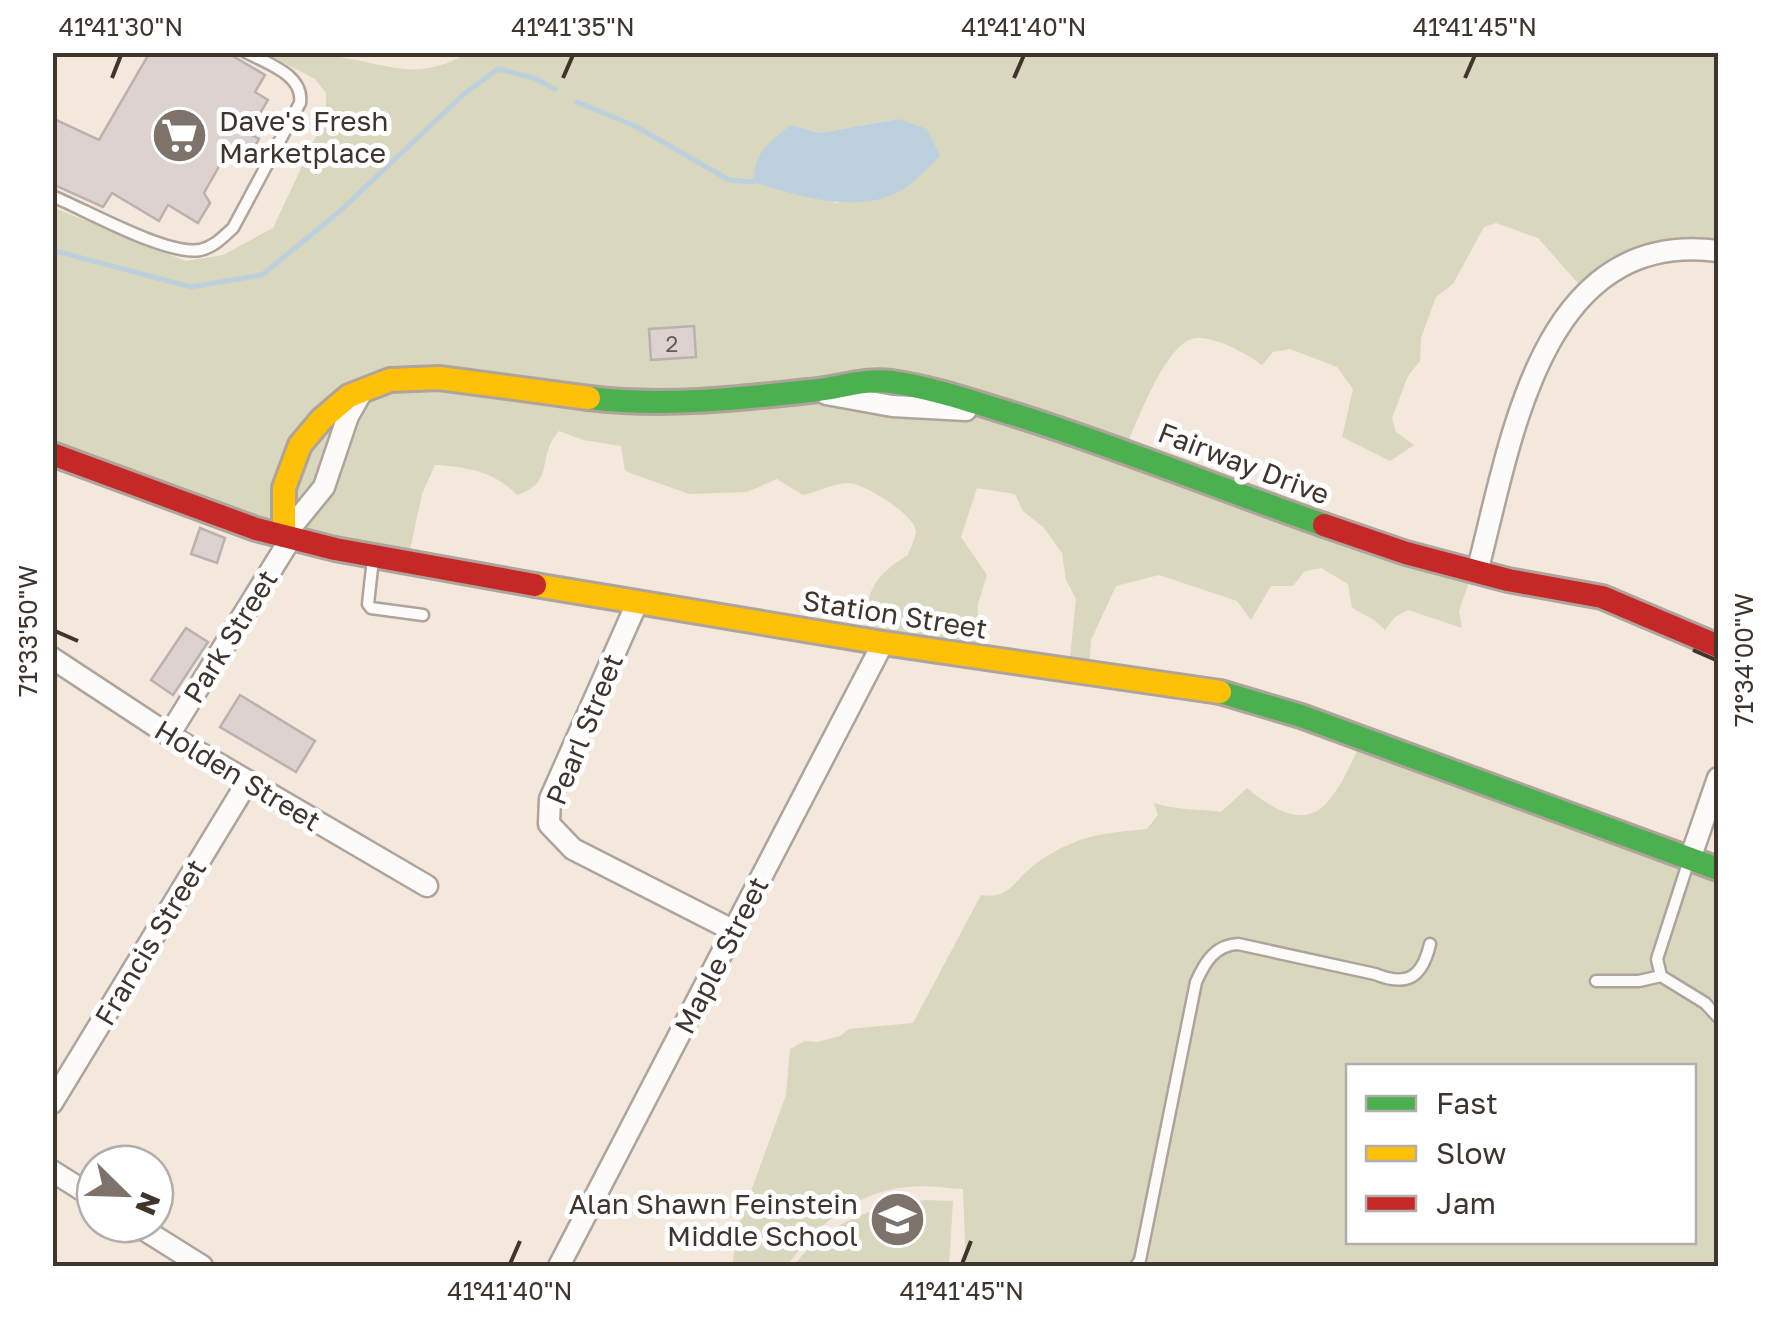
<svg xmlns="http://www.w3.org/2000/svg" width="1771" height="1319" viewBox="0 0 1771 1319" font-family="'Golos Text',sans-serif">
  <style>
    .green { fill: #d9d7be; fill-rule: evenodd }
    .water { fill: #bdd0de }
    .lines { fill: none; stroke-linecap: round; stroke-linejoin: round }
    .stream { stroke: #bdd0de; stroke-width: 5 }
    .building { fill: #ddd2d0; stroke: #bbb1af; stroke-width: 2.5 }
    .lane-casing { stroke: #aea49b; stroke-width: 15 }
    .street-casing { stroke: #aea49b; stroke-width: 25 }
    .fast-casing { stroke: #aea49b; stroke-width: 28 }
    .slow-casing { stroke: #aea49b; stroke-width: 28 }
    .jam-casing { stroke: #aea49b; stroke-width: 28 }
    .lane { stroke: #fdfbfa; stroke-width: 10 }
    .street { stroke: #fdfbfa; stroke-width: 20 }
    .fast { stroke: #4caf50; stroke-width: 22 }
    .slow { stroke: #ffc107; stroke-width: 22 }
    .jam { stroke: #c62828; stroke-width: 22 }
    .ticks { fill: none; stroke: #3f352d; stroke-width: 4 }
    .labels { text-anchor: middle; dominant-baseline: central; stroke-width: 10; stroke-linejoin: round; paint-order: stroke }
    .number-label { font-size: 22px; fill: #665c56 }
    .poi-label { font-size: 28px; fill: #3f352d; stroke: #fff; text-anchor: start }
    .street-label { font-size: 28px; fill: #3f352d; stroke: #fff }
    .neatline { fill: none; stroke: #3f352d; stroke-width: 4 }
    .ticks-label { font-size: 25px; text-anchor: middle; fill: #3f352d }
  </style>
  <rect width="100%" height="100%" fill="#f4e7dc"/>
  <g class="green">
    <path d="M470,52L1718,53V253L1684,250L1584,290L1538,238L1496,223L1484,227L1453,284L1436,297L1421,338L1420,361L1408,376L1392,418L1396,432L1414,445L1390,461L1342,437L1353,389L1337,367L1290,349L1273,352L1262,365C1248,354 1207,331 1189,340C1162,353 1138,421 1125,448L1472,573L1459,611L1462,628L1408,610L1395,617L1385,630L1374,620L1352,608L1348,584L1321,568L1305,571L1293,586H1271L1251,620L1237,601L1159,575L1116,586L1091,640L1089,675L1069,667L1076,599L1066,580L1062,553L1044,528L1023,511L1015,494L977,488L961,537L987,575L978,604L977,655L865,637C866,594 870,578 908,555C910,549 915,539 916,532C916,515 865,484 849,483C832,483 819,492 803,495L777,479L747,492L689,494L625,471L621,446L583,440L559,431C536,456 556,483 517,495C494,471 467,467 435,465L422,494L407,564L53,455L52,207L186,261L223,255L273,228L326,115V93L315,79L265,53C294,53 321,53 350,59C401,68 421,80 470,52ZM898,119L902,190L879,198L834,203L791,125L820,133Z"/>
    <path d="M1362,741L1718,868V1266H966L963,1189C945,1188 925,1185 907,1187C855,1192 816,1226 787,1266H732L739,1224L786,1095L790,1049L805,1041L818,1042L840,1036L849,1029L913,1023L981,895C1010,900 1013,881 1033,866C1043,858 1056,850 1068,845C1093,833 1119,832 1147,829L1158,815L1154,803C1176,810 1198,809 1221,812L1247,788C1316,846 1332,803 1362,741ZM1348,1066H1694V1242H1348Z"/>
    <path d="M925,1200L953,1201L949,1266H794C825,1222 873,1207 925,1200Z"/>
  </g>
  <path class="water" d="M898,119L927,129L940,156C929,167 918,179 905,188C860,217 799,196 753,182C756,150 767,144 791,125L820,133Z"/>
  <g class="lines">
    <g class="stream">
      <path d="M577,102L635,126L729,180L753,182"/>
      <path d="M52,250L191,287L262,275L339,212L464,94L498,69L534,78L555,89"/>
    </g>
  </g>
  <g class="building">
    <path d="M150,52H226L265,75L255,92L268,100L248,133L259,139L247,159L238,154L235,161L225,156L204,193L210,203L198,223L168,205L159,221L112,193L103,207L52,184V118L99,140Z"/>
    <path d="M694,326L696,357L651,360L649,329Z"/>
    <path d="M200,528L225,538L217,563L191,554Z"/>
    <path d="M186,628L208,642L173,695L151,680Z"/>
    <path d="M240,695L315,741L296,772L220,727Z"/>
  </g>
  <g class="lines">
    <defs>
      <g id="lane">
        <path d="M52,196C86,210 167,256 200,250C214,247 223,237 233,228L300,103C304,75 268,64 246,52"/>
        <path d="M373,559L368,604L371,608L423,615"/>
        <path d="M1689,860L1657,959L1661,976L1705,1003L1718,1017"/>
        <path d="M1596,981H1639L1661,976"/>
        <path d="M1136,1266L1140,1260L1196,982C1205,962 1215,945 1238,944L1375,974C1407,987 1422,978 1430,944"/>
      </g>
      <g id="street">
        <path d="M826,394L892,406L966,410"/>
        <path d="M284,536L324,487L348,416L360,395"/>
        <path d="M1477,572C1511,444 1539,228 1718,251"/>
        <path d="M637,603L550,799L549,824L573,849L734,931"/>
        <path d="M52,658L169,735L427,886"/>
        <path d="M169,735L291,538"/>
        <path d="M1690,859L1718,778"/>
        <path d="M52,1103L248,781"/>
        <path d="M52,1171L95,1198"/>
        <path d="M135,1224L202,1266"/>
        <path d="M559,1266L883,643"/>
      </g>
      <g id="fast">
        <path d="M589,398C663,407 736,399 809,391C837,389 864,378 892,382C934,388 976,403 1016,415C1121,448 1221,489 1324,525"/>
        <path d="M1220,692L1301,716L1718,869"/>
      </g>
      <g id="slow">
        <path d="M284,536V488L300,445L321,420L349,396L390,380L439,378L589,398"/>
        <path d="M535,585L883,643L1220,692"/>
      </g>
      <g id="jam">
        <path d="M52,454L256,529L335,549L535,585"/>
        <path d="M1324,525L1406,553L1508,580L1602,597L1718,646"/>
      </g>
    </defs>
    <use href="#lane" class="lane-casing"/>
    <use href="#street" class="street-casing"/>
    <use href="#fast" class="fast-casing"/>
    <use href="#slow" class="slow-casing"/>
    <use href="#jam" class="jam-casing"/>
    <use href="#lane" class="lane"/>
    <use href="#street" class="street"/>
    <use href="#fast" class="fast"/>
    <use href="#slow" class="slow"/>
    <use href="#jam" class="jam"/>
  </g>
  <path class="ticks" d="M112,78L121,55M563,78L573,55M1014,78L1024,55M1465,78L1475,55M55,631L78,641M1693,650L1716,660M510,1264L520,1241M962,1264L971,1241"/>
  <defs>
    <symbol id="supermarket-disc" viewBox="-11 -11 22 22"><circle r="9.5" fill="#7e736a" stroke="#fff"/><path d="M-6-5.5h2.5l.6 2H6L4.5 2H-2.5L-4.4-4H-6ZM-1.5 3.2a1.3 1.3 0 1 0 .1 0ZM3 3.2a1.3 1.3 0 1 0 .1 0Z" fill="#fff"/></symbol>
    <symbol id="school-disc" viewBox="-11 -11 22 22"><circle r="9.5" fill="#7e736a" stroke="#fff"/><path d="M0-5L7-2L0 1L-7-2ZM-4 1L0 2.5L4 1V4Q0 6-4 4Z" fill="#fff"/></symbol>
  </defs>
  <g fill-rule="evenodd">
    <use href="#supermarket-disc" x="148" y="104" width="63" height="63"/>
    <use href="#school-disc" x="866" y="1188" width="63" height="63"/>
  </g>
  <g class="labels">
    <g class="number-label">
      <text x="672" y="343">2</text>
    </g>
    <g class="poi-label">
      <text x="219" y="120">Dave's Fresh<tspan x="219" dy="32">Marketplace</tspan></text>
      <text x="858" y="1203" text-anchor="end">Alan Shawn Feinstein<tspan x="858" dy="32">Middle School</tspan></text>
    </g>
    <g class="street-label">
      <text transform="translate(1244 463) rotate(21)">Fairway Drive</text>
      <text transform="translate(895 614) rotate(9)">Station Street</text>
      <text transform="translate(230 636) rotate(-58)">Park Street</text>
      <text transform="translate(584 729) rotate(-68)">Pearl Street</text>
      <text transform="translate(238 775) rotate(31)">Holden Street</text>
      <text transform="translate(150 942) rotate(-59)">Francis Street</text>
      <text transform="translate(721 955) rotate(-63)">Maple Street</text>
    </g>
  </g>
  <rect width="1771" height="1319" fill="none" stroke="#ffffff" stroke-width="110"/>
  <rect x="1346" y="1064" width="350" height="180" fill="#ffffff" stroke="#b2aeab" stroke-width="2.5"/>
  <rect x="1366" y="1096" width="50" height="15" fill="#4caf50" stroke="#b2aeab" stroke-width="2.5"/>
  <text x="1436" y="1114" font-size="30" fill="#3f352d">Fast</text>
  <rect x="1366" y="1146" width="50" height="15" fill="#ffc107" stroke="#b2aeab" stroke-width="2.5"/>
  <text x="1436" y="1164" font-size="30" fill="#3f352d">Slow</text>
  <rect x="1366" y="1196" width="50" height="15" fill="#c62828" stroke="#b2aeab" stroke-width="2.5"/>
  <text x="1436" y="1214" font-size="30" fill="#3f352d">Jam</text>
  <g transform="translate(125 1194) rotate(113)"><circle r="48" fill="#ffffff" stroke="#b2aeab" stroke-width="2.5"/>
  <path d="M0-8L18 38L0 25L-18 38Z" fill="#7e736a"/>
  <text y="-15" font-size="28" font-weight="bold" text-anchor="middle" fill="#3f352d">N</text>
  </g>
  <rect x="55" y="55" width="1661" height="1209" class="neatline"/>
  <g class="ticks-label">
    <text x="121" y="36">41°41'30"N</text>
    <text x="573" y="36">41°41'35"N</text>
    <text x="1024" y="36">41°41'40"N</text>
    <text x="1475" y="36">41°41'45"N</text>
    <text transform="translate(28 631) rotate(-90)" y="9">71°33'50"W</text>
    <text transform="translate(1744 660) rotate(-90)" y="9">71°34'00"W</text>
    <text x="510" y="1300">41°41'40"N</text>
    <text x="962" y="1300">41°41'45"N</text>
  </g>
</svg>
